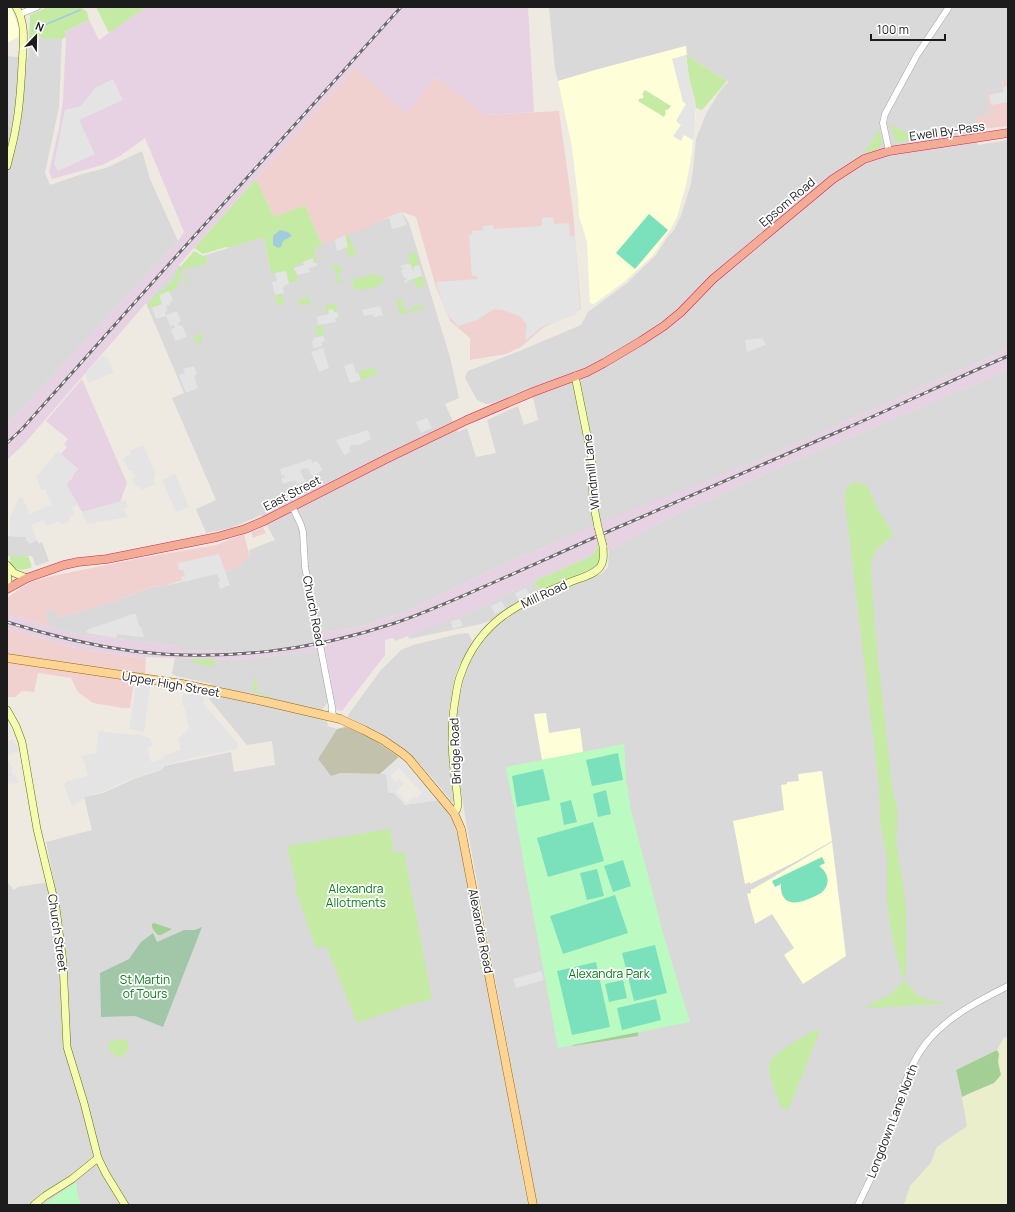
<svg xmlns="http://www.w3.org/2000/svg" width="1015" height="1212" viewBox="0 0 1015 1212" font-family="Manrope,sans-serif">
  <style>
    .residential { fill: #dad9d9 }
    .commercial { fill: #f0d1cf }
    .industrial { fill: #e7d2e3 }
    .education { fill: #feffd8 }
    .construction { fill: #c2c2ac }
    .farmland { fill: #eaeecb }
    .grass { fill: #c5eaa4 }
    .forest { fill: #a3cf94 }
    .cemetery { fill: #a1c7a8 }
    .park { fill: #bbfbc2 }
    .pitch { fill: #7be0bc }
    .parking { fill: #e4e4e4; fill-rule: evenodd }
    .water { fill: #9fcddd }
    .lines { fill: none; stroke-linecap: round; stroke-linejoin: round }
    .stream { stroke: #9fcddd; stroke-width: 1.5 }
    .tertiary-casing { stroke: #a3a3a3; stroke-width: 7 }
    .secondary-casing { stroke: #647401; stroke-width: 8 }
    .primary-casing { stroke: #936700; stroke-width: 9 }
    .trunk-casing { stroke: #db1e59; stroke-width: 9 }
    .tertiary { stroke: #fff; stroke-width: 6 }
    .secondary { stroke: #f5fbb1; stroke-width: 7 }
    .primary { stroke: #fed495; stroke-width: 8 }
    .trunk { stroke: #f3ac95; stroke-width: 8 }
    .rail-casing { stroke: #6a6a6a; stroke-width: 3 }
    .rail { stroke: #fff; stroke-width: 1.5; stroke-dasharray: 4.5; stroke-linecap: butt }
    .tertiary-bridge-casing { stroke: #a3a3a3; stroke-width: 7; stroke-linecap: butt }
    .secondary-bridge-casing { stroke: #647401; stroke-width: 8; stroke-linecap: butt }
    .tertiary-bridge { stroke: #fff; stroke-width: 6 }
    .secondary-bridge { stroke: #f5fbb1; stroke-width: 7 }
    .labels { text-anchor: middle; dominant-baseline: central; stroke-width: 3.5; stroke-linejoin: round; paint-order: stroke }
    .street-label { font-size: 12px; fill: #1c1c1c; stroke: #fff }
    .park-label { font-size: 12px; fill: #087c15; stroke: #fff }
  </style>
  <rect width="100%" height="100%" fill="#eeeae1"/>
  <g class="residential">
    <path d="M549,7H1008V79L1002,81L1004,92L990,114L975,119L978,145L1008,140V349L782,450V451L754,462L513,560L400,614L359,627L322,633V635L317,642L277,648L251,651L224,652V650L180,651L178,646L81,635L49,627L44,612L54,609L58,618L65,615L74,614L114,601L159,585V587L225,572L239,567L245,560L250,558L249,550L275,540L261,515L231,528L206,533L196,509L216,500L172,398L184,393L146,303L179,265L183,268L208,263L206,255L264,237L271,274L312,249L402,212L409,223L450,357L459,398L445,404L458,432L467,428L476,457L496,453L487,420L518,406L524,425L538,420L531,388L493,403L486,404L477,400L465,378L468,371L522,350L581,325L588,312L627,283L656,255L666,239L674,230L681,216L691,184L693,170L696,139L706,114L718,94L724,86L729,82L686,55L685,46L599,69L558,81L555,69Z"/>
    <path d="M29,37L62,39L59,107L45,173L50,185L79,175L106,168L142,151L150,179L178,241L7,425V56L28,58Z"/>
    <path d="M1008,370V1036L1004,1038L997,1050L956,1070L968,1126L937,1147L931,1163L910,1186L904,1205H537L466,822L456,757V719L459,701L464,676L471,661L481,644L491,631L513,613L535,601L562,589L601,574L608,567L609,550L677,514L784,465Z"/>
    <path d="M7,536L26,537V541H28L31,543L37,540L39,544L42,542L49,561L36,566L32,556H7Z"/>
    <path d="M534,581L539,590L495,619L481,624L409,639L408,636L428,627L475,610Z"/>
    <path d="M468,633L473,642L459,666L455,677L449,711L448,729L450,761L455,801L452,802L433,779L412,756L379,732L348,717V715L381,670L401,650L413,645L458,634Z"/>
    <path d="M318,651L328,702L316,718L327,721L328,726L337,729L318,759L331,776L341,773L386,774L394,792L405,805L438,800L450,815L454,823L460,843L528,1205H7V882L14,890L18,887L54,881L46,842L92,830L84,797L103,793L134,779L161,770L164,766L231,752L234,772L275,765L272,741L247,745L209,699L212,684L176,676L172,674L175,658L233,660Z"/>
  </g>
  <g class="commercial">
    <path d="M355,67L406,113L436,77L486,115L559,111L573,212L581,309L543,328L521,347L506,354L470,360V338L450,321L435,284L416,217L402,212L388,217L369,227L322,245L305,205L274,217L256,179Z"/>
    <path d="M1008,79V126L976,130L975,118L989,114L987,94L1004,92L1002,80Z"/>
    <path d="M263,527L266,533L253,538L251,532Z"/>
    <path d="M244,534L250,558L245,560L239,567L225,572L190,579V581L182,582L180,581L160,587L158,585L114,601L74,614L65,615L58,618L54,609L45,613L49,627L14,615L12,617L7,615V598L22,587L31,582L52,576L147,557L216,545Z"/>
    <path d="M7,628L66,646L102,653L146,658L145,674L134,682L130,708H123L93,703L78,692L71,678L38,673L34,692L22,691L15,697H9L7,698Z"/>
  </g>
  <g class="industrial">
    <path d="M146,7H528L534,112L486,115L436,77L406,113L355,67L256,179L192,250L25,443L7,460V425L178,241L184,232L145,138L120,156L102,165L52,179L49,172L59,128L63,100L66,37L63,33L89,20L99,40Z"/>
    <path d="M1008,349V370L784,465L677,514L609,550L597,547L594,553L589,557L534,581L475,610L395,641L393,638L385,640V655L368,677L342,711L336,710L326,654L318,651L233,660L146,657V658L102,653L66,646L7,628V615L12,617L14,615L49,627L81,635L179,646L180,651L224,650V652L251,651L277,648L316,642L322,635V633L359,627L400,614L513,560L548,546L596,524L782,451V450Z"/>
    <path d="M82,379L127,483L120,502L82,512L66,484L73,477L72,476L78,469L61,454L67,447L64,444L68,439L46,421Z"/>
  </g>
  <g class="education">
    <path d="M7,7H11L19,29L18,37L7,43Z"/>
    <path d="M686,46L689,78L696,108V116L693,136L692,153L686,185L677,217L672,227L652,256L624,282L594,304L590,303L587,242L579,216L578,198L572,147L558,81L599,69Z"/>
    <path d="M546,713L549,733L580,728L583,752L542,760L534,714Z"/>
    <path d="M822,771L832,841L795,862L750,884V882L745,884L733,821L784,810L781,785L787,784V782L799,781L798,774Z"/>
    <path d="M832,842L846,956L803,984L784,955L794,948L772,914L755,924L747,894L751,893V889H753Z"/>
  </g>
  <path class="construction" d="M345,727L352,729L374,740L399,757L380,774L341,773L331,776L318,759L337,729Z"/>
  <path class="farmland" d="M1008,1036V1205H904L910,1186L931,1163L937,1147L967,1126L962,1097L968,1094L998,1062L999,1054L997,1050L1004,1038Z"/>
  <g class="grass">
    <path d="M48,7H81L87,12L89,20L64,32L66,37L62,39L29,37L30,15Z"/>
    <path d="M96,7H146L109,33Z"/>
    <path d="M686,55L727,81L702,110L696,108L695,100L689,78Z"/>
    <path d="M645,90L671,106L668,110L667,109L665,112L666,113L664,117L638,101L640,98L642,99L644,96L642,94Z"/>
    <path d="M890,124L918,139L897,142L895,141Z"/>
    <path d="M879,130L882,142L879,149L867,153L864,152L874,138L878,131Z"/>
    <path d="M256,179L274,217L305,205L322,245L314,249L317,263C302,261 307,259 293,268L294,271H296L298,281L289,283L286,271L271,274L264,237L229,248L226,247L203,254L194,248Z"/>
    <path d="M348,234L352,245L354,246L356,255L349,257L347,249L340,250L343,248L348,247L345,235Z"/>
    <path d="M194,251L203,256L206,255L208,263L188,269H183L180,274L184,279L187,278L190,285L183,279L181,280L179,278L177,280L180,283L171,292L169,291L162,304L148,308L147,306L157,293L163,290L172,282L176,276L175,274L181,266Z"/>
    <path d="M416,252L419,265L414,267V270L413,271L407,264L410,263L408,255Z"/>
    <path d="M335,264L342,268V271L339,272L340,281L344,280L343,282L335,283L334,282L337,281L335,268H331V266Z"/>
    <path d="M376,273L377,278L383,276L384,281C379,289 361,291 352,288L354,284L353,281H350V280L365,277V276Z"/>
    <path d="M415,274L416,278L422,276L425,286L417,288L415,280L407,282Z"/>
    <path d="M282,294L284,304L277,305L275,295Z"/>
    <path d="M308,294H309L311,305L310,306L309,303L300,305L301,308L300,307L297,297L298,296L299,300L308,298Z"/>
    <path d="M396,298L397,301L405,299V300L402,301L405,311L414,308V305H417V306L423,305V308L404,314L400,313L395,298Z"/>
    <path d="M336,304L337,312L334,313L328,310L329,314H327L325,305Z"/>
    <path d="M322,325L324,335L318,337L315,327Z"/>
    <path d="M202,333V341L195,344L194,343L196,342L194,336Z"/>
    <path d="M374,367L377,374L361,380L358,372Z"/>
    <path d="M856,482L865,485L868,487L878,510L894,535L887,540L875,552L872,558L871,575L877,650L893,793C901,812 895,828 897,847C899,862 903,877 904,892C908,919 906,948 906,975L904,977H902L892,936L887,904V859L880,822L879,786L845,502C844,492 846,485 856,482Z"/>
    <path d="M599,546L600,564L596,567L539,590L534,581L589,557L594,553L597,547Z"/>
    <path d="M10,556H28L32,567C21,572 9,571 10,556Z"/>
    <path d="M193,659H215L213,667L192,662Z"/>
    <path d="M254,677H256L255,684L257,685L256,691L269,695V697L254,692L252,686Z"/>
    <path d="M390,829L394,853L404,852L432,999L411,1004L357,1023L326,946L316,948L295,889L297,888L287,846Z"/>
    <path d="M903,981C910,983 911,990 916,994C925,1002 939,1001 950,1003L877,1008L864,1007L888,996L892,993Z"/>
    <path d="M815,1030H818L819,1033L793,1099L788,1110L783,1109L780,1105C777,1096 768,1074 769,1066C770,1053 804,1037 815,1030Z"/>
    <path d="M127,1039L129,1050L125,1051V1055L115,1057V1053H110L108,1042Z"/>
  </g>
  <g class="forest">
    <path d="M154,923L172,929L161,935H158C155,932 151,928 152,924Z"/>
    <path d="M638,1026V1036L573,1046L571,1037Z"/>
    <path d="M997,1050L999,1054L998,1062L1001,1075L994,1083L968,1094L962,1097L956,1070Z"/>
  </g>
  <path class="cemetery" d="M202,927L163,1027L135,1016L101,1017L100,973L129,959L141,942L153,933L157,942L184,930H195Z"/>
  <g class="park">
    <path d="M624,744L626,779L631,810L664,937L690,1022L558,1048L524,865L515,813L514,804H513L506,767Z"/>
    <path d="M75,1183H77V1193L81,1205H43Z"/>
  </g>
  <g class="pitch">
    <path d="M649,214L668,230L635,269L616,253Z"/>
    <path d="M618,753L623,780L592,786L586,760Z"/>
    <path d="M543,769L550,800L517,807L512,776Z"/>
    <path d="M606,790L611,814L598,817L593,794Z"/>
    <path d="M571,800L577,822L564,825L560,803Z"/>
    <path d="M593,822L604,861L548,877L537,838Z"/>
    <path d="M822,857L825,863L819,866C827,871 831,882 824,890C821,894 815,896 811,898C796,905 780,906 781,884L775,887L772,881Z"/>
    <path d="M623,860L631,886L613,892L604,866Z"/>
    <path d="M597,869L604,896L587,900L580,873Z"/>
    <path d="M615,895L628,933L563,954L550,916Z"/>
    <path d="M655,945L667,993L634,1001L622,953Z"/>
    <path d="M596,962L610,1027L572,1035L557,971Z"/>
    <path d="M623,980L627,998L609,1002L605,984Z"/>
    <path d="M656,999L661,1020L622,1030L617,1008Z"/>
  </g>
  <g class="parking">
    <path d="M686,55L689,78L696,106L695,124L693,140L684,135L681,141L673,136L681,125L676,121L686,104L683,102L672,59Z"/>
    <path d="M113,79L123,100L79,120L95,154L58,171L54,164L65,110L81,106L95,88Z"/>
    <path d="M1008,86V102L991,105L989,95L1004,92L1003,87Z"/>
    <path d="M402,212L407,225L392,229L389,217Z"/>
    <path d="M553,217L554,224L569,223L570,236H575L580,308L577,310V314L542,327L525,341L527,325L520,316L503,310L494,309L477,320L458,326L447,315L436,282L477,279V276H472L469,235L472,234V231L483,230V226L493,225L494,229L542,226V218Z"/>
    <path d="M345,235L348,247L337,251L335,240Z"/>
    <path d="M313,258L314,263H317V266L309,268L310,272L297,275L296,271H294V268L304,265L303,262Z"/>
    <path d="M407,264H411L413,271L414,270L413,267L419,265L422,276L416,278L415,274L416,278L408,281L407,282L405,283L404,282L407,278H404L401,270L404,269L400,266Z"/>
    <path d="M286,271L289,284L285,285L283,288L284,293L275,295L272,282L277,281L275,273Z"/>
    <path d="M169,291L173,301L170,302V305L166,306L167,311L165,312L166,316L156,319L152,308L162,304L159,295Z"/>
    <path d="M380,306L383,315L374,317L373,314L364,316L362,310Z"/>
    <path d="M333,309L334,312H337L339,317L335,318L336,322L318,325L317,317L329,314L328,310Z"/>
    <path d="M177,311L181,321L178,323L179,326L182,325L187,337L175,341L171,329L175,328L174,325L170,326L166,315Z"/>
    <path d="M323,336L325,341L321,342L322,346L313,348L312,341L314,340L313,338Z"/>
    <path d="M762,338L766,345L747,352L745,340Z"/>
    <path d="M323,348L329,368L319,372L311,352Z"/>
    <path d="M104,356L108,359L114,372L89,383L85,374L101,357Z"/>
    <path d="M353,363L356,373L358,372L361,380L350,383L344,366Z"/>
    <path d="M194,366L197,374L194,376L198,388L186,393L179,375L185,373L183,369Z"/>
    <path d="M427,418L432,428L421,433L416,422Z"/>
    <path d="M368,430L371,439L357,446L356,445H351L349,449L350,452L344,455L336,440Z"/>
    <path d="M143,445L156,474L154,475L155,478L153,479L155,484L142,490L139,485L136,487L132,478L136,477L132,470L129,471L123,458L132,454L130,451Z"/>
    <path d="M58,451L78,469L72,476L73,477L66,484L78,504L72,507L75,514L69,517L70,519L68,522L62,525L59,521L46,526L44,520L31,525L37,540L29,544L28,541H26V537L10,536V517L19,498L22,497L30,514L52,504L45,489L41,490L36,477Z"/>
    <path d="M311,459L312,463L317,461L323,470L312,476L308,468L305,469L304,468L300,471L305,481L297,484L295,480L283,484L281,479L285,477L284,475L282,476L280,469Z"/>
    <path d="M175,474L189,507L176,512L162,480Z"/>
    <path d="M125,500L128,507L124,509L128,517L87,524L82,512Z"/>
    <path d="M219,554L230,585L220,589L218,583L220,582L217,574L190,579V581L182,582L181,577L185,576L183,570H179L178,563Z"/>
    <path d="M526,588L530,595L519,601L515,593Z"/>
    <path d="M502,601L506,609L495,614L491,606Z"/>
    <path d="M133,614H136L139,626L141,627L144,637H140L117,634L116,638L87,633L86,630Z"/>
    <path d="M460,619L463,626L453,629L451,621Z"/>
    <path d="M136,684L150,686L144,732L129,729Z"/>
    <path d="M183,693L204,696L203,703L237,743V749L200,756L162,766L160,770L128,780L102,792L84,797L83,800L72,806L64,785L67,781L88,776L84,761L81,756L97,753L96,750L99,731L132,735L139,734L149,738L153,746L147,748L151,762L164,758L165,755L181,750L178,739L189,728L184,706L182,705Z"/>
    <path d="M12,739L20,750L7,756V742Z"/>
    <path d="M399,757L411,769L438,800L405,805L394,793H388L386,774H380ZM399,768L422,793L417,798L415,796L407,803L396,791L404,784L399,779L396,782L390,776Z"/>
    <path d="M7,759L12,767V774L16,776L18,783L7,784Z"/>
    <path d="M541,971L544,980L516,988L513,979Z"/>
  </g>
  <path class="water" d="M280,230L288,232L292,236L283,241L281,247L278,248L273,245V236Z"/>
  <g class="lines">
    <path class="stream" d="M33,30L80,10"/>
    <defs>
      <g id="tertiary">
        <path d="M20,14L37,7"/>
        <path d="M889,151L883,123L885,114L917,55L949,7"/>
        <path d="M292,506L301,525L303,532L305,567L318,634"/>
        <path d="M322,655L332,707V712L334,717"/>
        <path d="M858,1205C869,1182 881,1159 889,1135C898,1107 904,1076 921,1050C941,1020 976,1002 1008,986"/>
      </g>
      <g id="secondary">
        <path d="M7,166C10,153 14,140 16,126C20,106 21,85 22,64C23,45 27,25 16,7"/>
        <path d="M575,376L592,460L593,502L598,527"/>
        <path d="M7,565L14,573L27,578"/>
        <path d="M7,572L8,581L7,582"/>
        <path d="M7,710L16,726L22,742L37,829L56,908L63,963L67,1047L84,1103L98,1158L106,1174L125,1205"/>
        <path d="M454,813L457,809L458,804C457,789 454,774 453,759C451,737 452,716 456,695C457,688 458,681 461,674C480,620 519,603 568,583C578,578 593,576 600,567C605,561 603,552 603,546"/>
        <path d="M34,1205L45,1196L72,1179L98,1158"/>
      </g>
      <path id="primary" d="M7,658L182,684L267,702L340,719L364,730L383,740L402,753L409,759L454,813L461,829L533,1205"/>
      <path id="trunk" d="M7,589L27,578L64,565L78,562L107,559L217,537L245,529L264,521L386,459L467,420L533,392L587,372L604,363L641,341L664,326L681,312L713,279L833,179L864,159L889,151L1008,133"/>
    </defs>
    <use href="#tertiary" class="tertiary-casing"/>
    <use href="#secondary" class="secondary-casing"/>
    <use href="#primary" class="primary-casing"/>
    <use href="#trunk" class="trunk-casing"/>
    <use href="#tertiary" class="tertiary"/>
    <use href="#secondary" class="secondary"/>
    <use href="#primary" class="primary"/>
    <use href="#trunk" class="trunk"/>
    <defs>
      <g id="rail">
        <path d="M7,443L22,429L161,273L401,7"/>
        <path d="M7,622C48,635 89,645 132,651C220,662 312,651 395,623C431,611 465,595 499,580C540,562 581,543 621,526C695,494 769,462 842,430C898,406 952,380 1008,356"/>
      </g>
    </defs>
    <use href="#rail" class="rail-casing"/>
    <use href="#rail" class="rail"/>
    <defs>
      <path id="tertiary-bridge" d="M318,634L322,655"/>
      <path id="secondary-bridge" d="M598,527L603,546"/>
    </defs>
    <use href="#tertiary-bridge" class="tertiary-bridge-casing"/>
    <use href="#secondary-bridge" class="secondary-bridge-casing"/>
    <use href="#tertiary-bridge" class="tertiary-bridge"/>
    <use href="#secondary-bridge" class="secondary-bridge"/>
  </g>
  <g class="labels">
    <g class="street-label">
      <text transform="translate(947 131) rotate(-8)">Ewell By-Pass</text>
      <text transform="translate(787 202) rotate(-40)">Epsom Road</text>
      <text transform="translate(591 472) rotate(-96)">Windmill Lane</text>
      <text transform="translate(292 493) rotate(-27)">East Street</text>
      <text transform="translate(544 594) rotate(-25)">Mill Road</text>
      <text transform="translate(314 611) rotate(79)">Church Road</text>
      <text transform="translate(171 684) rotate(10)">Upper High Street</text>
      <text transform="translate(455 751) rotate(-92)">Bridge Road</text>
      <text transform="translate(481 931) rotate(79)">Alexandra Road</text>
      <text transform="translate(58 933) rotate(82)">Church Street</text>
      <text transform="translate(892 1121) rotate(-69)">Longdown Lane North</text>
    </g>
    <g class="park-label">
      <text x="356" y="888">Alexandra<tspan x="356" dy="14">Allotments</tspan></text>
      <text x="609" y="973">Alexandra Park</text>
      <text x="145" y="979">St Martin<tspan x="145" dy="14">of Tours</tspan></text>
    </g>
  </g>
  <rect width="1015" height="1212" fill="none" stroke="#1c1c1c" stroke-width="16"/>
  <g transform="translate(36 36) rotate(22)" stroke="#ffffff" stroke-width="3" paint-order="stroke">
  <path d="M0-3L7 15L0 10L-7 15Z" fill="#1c1c1c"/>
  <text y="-6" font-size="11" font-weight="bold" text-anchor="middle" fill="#1c1c1c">N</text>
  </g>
  <path d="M871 34v6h74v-6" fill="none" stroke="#1c1c1c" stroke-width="2"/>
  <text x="877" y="34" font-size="12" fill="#1c1c1c" stroke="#ffffff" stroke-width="3" paint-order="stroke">100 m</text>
</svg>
